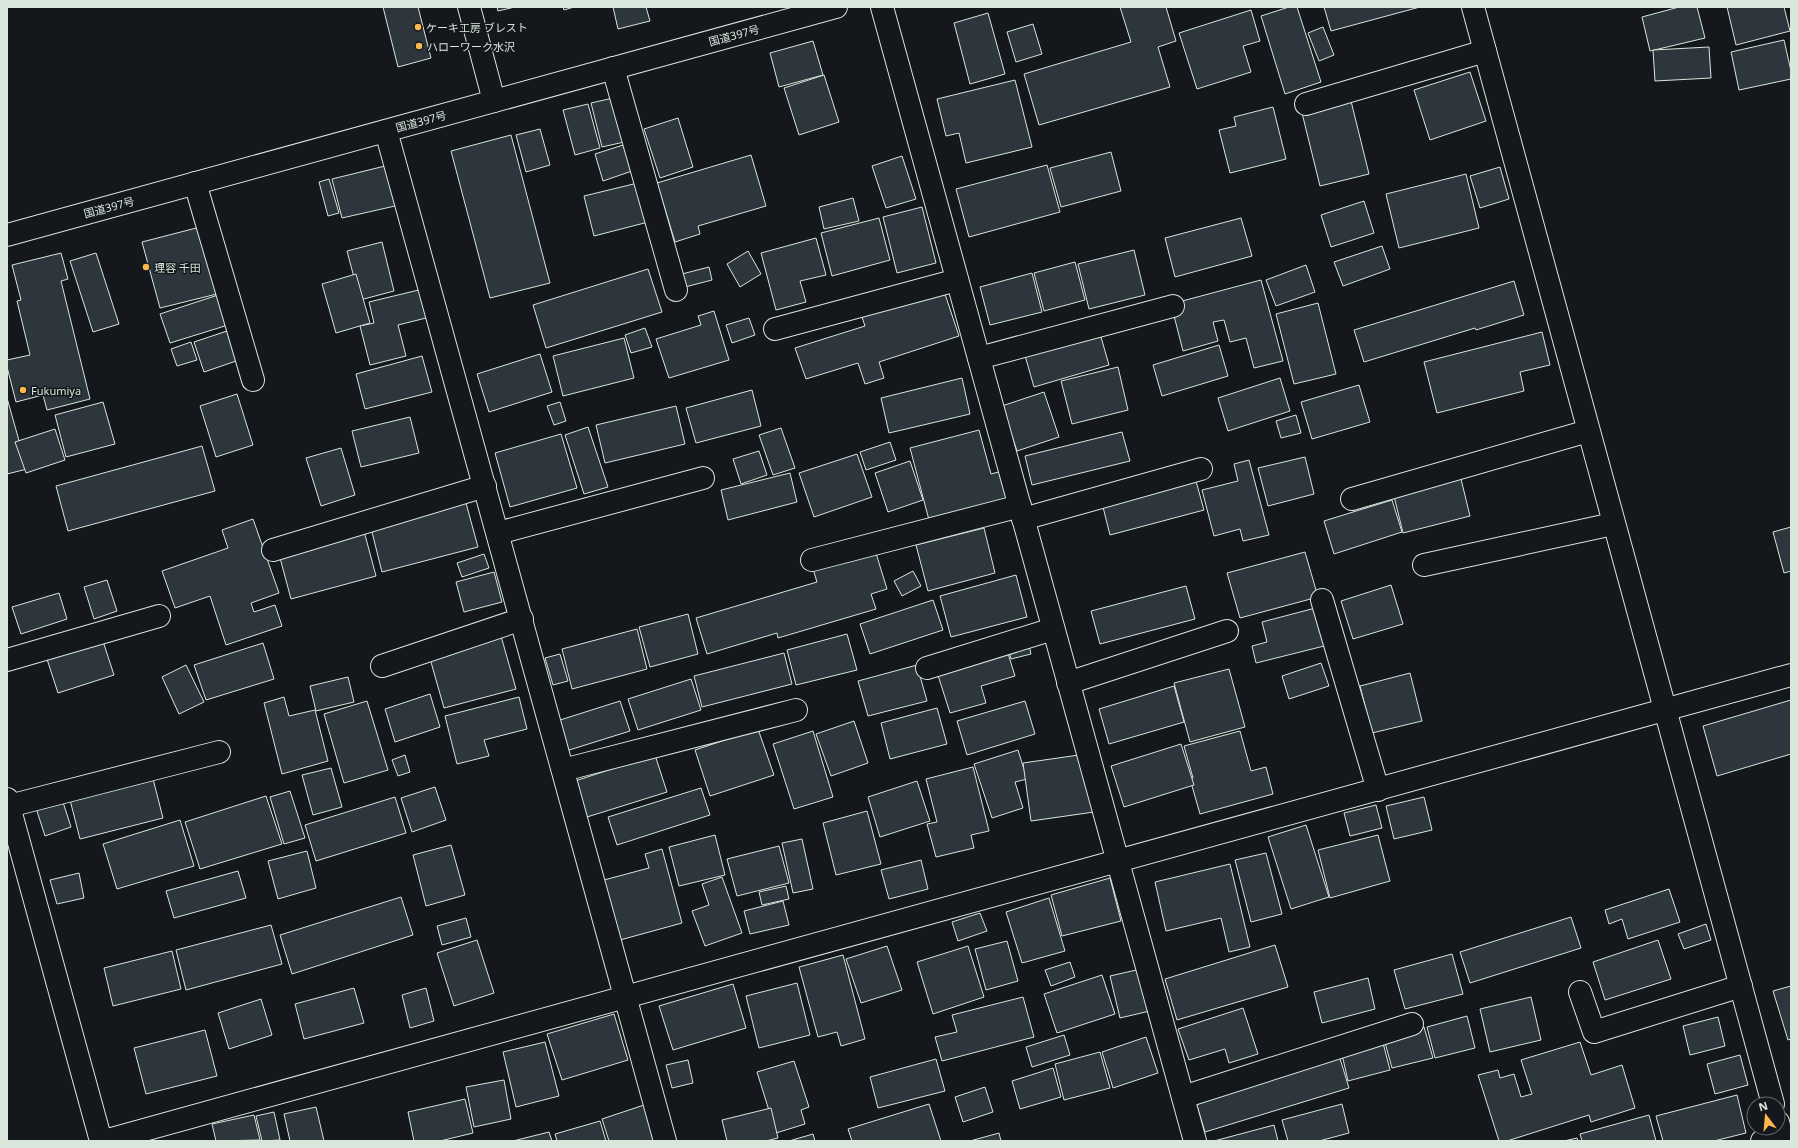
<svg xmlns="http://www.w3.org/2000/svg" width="1798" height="1148" viewBox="0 0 1798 1148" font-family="'Noto Sans','Noto Sans JP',sans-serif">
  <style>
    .building { fill: #2c363c; stroke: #d8e6dc }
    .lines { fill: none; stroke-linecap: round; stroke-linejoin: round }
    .minor-casing { stroke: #d8e6dc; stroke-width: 24 }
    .tertiary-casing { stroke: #d8e6dc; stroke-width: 24 }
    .trunk-casing { stroke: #d8e6dc; stroke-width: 24 }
    .minor { stroke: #14181c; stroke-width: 22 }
    .tertiary { stroke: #14181c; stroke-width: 22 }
    .trunk { stroke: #14181c; stroke-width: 22 }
    .poi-dot { fill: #ffb74d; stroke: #14181c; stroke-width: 1.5 }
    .labels { text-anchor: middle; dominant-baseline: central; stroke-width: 3; stroke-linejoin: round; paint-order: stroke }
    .poi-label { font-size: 11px; fill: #d8e6dc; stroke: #14181c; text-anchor: start }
    .street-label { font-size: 11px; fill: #d8e6dc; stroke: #14181c }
  </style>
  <rect width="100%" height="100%" fill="#14181c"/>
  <g class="building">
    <path d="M383,7H418L431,58L398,67Z"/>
    <path d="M497,7H515L498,11Z"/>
    <path d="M563,7H574L564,10Z"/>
    <path d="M613,7H646L650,21L618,29Z"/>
    <path d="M1120,7H1166L1176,41L1158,47L1170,87L1039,125L1024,74L1131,42Z"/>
    <path d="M1289,7H1297L1321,82L1285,94L1261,16Z"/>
    <path d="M1324,7H1420L1331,31Z"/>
    <path d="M1679,7H1697L1705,38L1650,51L1642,17Z"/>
    <path d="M1727,7H1784L1790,31L1736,45Z"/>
    <path d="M1251,10L1260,41L1243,46L1251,72L1197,89L1179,33Z"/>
    <path d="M988,13L1005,74L970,84L954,23Z"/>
    <path d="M1033,24L1042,54L1016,62L1007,32Z"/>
    <path d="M1323,27L1334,55L1319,61L1308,33Z"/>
    <path d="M1784,40L1791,71V79L1739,90L1731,52Z"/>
    <path d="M813,41L823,75L779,87L770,53Z"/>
    <path d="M1709,47L1711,78L1655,81L1653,50Z"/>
    <path d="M1470,72L1486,121L1430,140L1414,90Z"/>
    <path d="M824,75L839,122L799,135L784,88Z"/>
    <path d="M1015,80L1032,147L966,163L959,133L946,136L937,99Z"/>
    <path d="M622,96L633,140L602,147L591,103Z"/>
    <path d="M1351,101L1369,174L1320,186L1302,113Z"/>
    <path d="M588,104L600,148L575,155L563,110Z"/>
    <path d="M1273,107L1286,159L1230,173L1219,130L1236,126L1234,117Z"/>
    <path d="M678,118L693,167L660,178L644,129Z"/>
    <path d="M540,129L550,165L526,172L516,135Z"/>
    <path d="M511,135L550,283L490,298L451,151Z"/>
    <path d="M623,145L632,171L603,181L595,154Z"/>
    <path d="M1111,152L1121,191L1061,207L1050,168Z"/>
    <path d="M751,155L766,206L698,226L700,234L675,242L657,183Z"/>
    <path d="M902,156L916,199L886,208L872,166Z"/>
    <path d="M1047,165L1060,212L969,237L956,189Z"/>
    <path d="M385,166L395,206L342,218L332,179Z"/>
    <path d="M1500,167L1509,199L1480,208L1470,176Z"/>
    <path d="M1466,174L1479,228L1399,248L1386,194Z"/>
    <path d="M329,179L339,213L328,216L319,182Z"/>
    <path d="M646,181L656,220L594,236L584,196Z"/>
    <path d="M853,198L859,221L824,229L819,207Z"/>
    <path d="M1364,201L1374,233L1331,247L1321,215Z"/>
    <path d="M922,207L936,263L897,273L883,217Z"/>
    <path d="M879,218L890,260L832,276L821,233Z"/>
    <path d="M1241,218L1252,256L1175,277L1165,238Z"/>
    <path d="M204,226L221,293L160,308L142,242Z"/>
    <path d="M816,238L826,275L800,281L806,302L776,310L761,253Z"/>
    <path d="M382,242L394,291L360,300L347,251Z"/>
    <path d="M1382,246L1390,269L1343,286L1334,262Z"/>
    <path d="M1134,250L1145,295L1089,309L1078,264Z"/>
    <path d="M748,251L761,274L740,287L727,264Z"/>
    <path d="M61,253L68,279L61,281L90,399L47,410L43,395L16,402L7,367V360L30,355L17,301L21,300L12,265Z"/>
    <path d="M96,253L119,324L93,332L70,261Z"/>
    <path d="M1075,262L1085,300L1044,311L1034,273Z"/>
    <path d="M1306,265L1315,292L1276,306L1266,280Z"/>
    <path d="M709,267L712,280L685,287L682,274Z"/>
    <path d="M648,269L662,312L546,348L533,305Z"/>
    <path d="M1032,273L1042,312L990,325L980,287Z"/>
    <path d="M356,274L370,323L336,333L322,284Z"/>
    <path d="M1261,280L1283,361L1254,368L1246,338L1230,342L1224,320L1213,322L1218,341L1183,351L1171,304Z"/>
    <path d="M1514,281L1524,315L1476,330L1475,328L1364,362L1354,330Z"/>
    <path d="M431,287L438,315L398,325L406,356L370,365L360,326L374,323L369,302Z"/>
    <path d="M944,291L959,336L879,362L884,378L865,384L858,363L806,379L795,348L865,326L862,317Z"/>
    <path d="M218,295L228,325L170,343L160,314Z"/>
    <path d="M1318,303L1336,374L1294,384L1276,314Z"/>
    <path d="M714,311L729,360L669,378L656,339L701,325L698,316Z"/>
    <path d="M749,318L755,335L732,343L726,325Z"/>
    <path d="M645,328L652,347L631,353L625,335Z"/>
    <path d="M233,329L242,359L204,372L194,342Z"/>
    <path d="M1099,330L1109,365L1034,387L1024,352Z"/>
    <path d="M1542,332L1550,365L1520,372L1524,391L1437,413L1424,362Z"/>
    <path d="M624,338L634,378L563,396L553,356Z"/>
    <path d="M191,342L197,360L177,366L171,349Z"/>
    <path d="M1219,345L1228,376L1162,396L1153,365Z"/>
    <path d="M540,354L552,392L489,412L477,374Z"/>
    <path d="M422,356L432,392L365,409L356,374Z"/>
    <path d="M1118,367L1128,410L1072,424L1061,381Z"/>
    <path d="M962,378L970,414L889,433L881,398Z"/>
    <path d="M1280,378L1290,411L1228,431L1218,398Z"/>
    <path d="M1359,385L1370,422L1312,439L1301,402Z"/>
    <path d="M752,390L761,426L696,443L686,408Z"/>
    <path d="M1044,392L1059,437L1017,451L1002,406Z"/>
    <path d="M237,394L253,445L216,457L200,406Z"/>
    <path d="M7,398L27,469L7,474Z"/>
    <path d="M103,402L115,444L66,457L55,415Z"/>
    <path d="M560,402L566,421L554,425L547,406Z"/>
    <path d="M676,406L685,444L605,463L596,425Z"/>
    <path d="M1296,415L1301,433L1281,438L1276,421Z"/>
    <path d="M410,417L419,453L361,467L352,431Z"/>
    <path d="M588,427L608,487L584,494L565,435Z"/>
    <path d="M781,428L795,468L773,475L759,435Z"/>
    <path d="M55,429L65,460L26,473L15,442Z"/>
    <path d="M979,430L991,474L1002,471L1010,499L929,520L910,448Z"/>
    <path d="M1122,432L1130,461L1032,485L1025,456Z"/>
    <path d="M561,434L577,488L510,507L495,453Z"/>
    <path d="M890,442L896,460L866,470L860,452Z"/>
    <path d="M202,446L215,491L68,531L56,486Z"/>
    <path d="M341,448L355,495L321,506L306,458Z"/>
    <path d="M759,451L767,475L741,484L733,459Z"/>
    <path d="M857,454L872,497L814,517L799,473Z"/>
    <path d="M1305,457L1314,494L1268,506L1258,468Z"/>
    <path d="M1249,460L1269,535L1243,541L1240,529L1214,536L1202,490L1238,481L1234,464Z"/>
    <path d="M910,461L923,500L888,512L875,473Z"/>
    <path d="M790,473L797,502L728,520L721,490Z"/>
    <path d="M1194,474L1204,510L1110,535L1101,499Z"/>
    <path d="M1461,479L1470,516L1403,533L1394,496Z"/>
    <path d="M1392,500L1402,532L1334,554L1324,521Z"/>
    <path d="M466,503L478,547L382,572L371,528Z"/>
    <path d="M253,519L279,593L251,603L254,612L275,605L282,626L226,645L210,596L175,608L162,571L228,548L222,530Z"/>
    <path d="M1791,527V571L1784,573L1773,532Z"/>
    <path d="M984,528L995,573L928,591L916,545Z"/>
    <path d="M364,531L376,576L291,599L279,554Z"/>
    <path d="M875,550L887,589L871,594L876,609L778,638L777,633L707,654L696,618L817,582L813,569Z"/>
    <path d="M1305,552L1318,597L1240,618L1227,573Z"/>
    <path d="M484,554L489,568L462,577L457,563Z"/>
    <path d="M913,571L921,586L902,596L894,581Z"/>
    <path d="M494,572L502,602L464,612L456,582Z"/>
    <path d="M1016,575L1027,617L951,637L940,596Z"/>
    <path d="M107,580L117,611L94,619L84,587Z"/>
    <path d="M1391,585L1403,624L1353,639L1341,601Z"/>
    <path d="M1186,586L1195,619L1100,644L1091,611Z"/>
    <path d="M59,593L67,619L21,634L12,607Z"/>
    <path d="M933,600L943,630L870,654L860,624Z"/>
    <path d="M1323,606L1332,644L1256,663L1252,646L1267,642L1262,622Z"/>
    <path d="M688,614L698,654L650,667L639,627Z"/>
    <path d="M637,629L647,669L572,689L562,649Z"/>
    <path d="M847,634L857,670L796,685L787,650Z"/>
    <path d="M101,635L114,675L58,693L45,653Z"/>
    <path d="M501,636L516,689L444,708L429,655Z"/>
    <path d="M1028,641L1031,654L1011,659L1008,647Z"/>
    <path d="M263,643L274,679L206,700L194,665Z"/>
    <path d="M1006,647L1015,676L981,686L986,703L950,713L936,669Z"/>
    <path d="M784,653L792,684L702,707L694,676Z"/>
    <path d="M560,654L568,681L553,685L545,658Z"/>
    <path d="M1321,663L1329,686L1289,699L1282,676Z"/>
    <path d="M186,665L204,702L179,714L162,677Z"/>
    <path d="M917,665L927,701L868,716L858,681Z"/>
    <path d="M1229,669L1245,727L1190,742L1174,683Z"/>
    <path d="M1410,673L1422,721L1372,733L1360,686Z"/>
    <path d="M348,677L354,702L316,711L310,686Z"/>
    <path d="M691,679L701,710L638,730L628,699Z"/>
    <path d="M1174,686L1184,722L1109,744L1099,709Z"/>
    <path d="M430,694L440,727L395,742L385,709Z"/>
    <path d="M284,697L289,716L315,710L328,761L282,774L264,703Z"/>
    <path d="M519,697L527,729L484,740L489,756L457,764L445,716Z"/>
    <path d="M1791,700V754L1717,776L1703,726Z"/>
    <path d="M367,701L388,770L344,783L324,714Z"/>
    <path d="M620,701L630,731L566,751L557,721Z"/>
    <path d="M1025,701L1035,734L967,755L957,721Z"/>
    <path d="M937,708L947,744L890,759L881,723Z"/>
    <path d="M854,721L868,763L831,776L816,734Z"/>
    <path d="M758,729L774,775L710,796L695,750Z"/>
    <path d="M813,731L833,797L794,809L773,744Z"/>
    <path d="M1240,731L1251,771L1266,767L1273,794L1200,814L1190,779L1193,778L1184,746Z"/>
    <path d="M1181,744L1194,785L1124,807L1111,766Z"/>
    <path d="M1018,750L1027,779L1015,782L1023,808L992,818L974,764Z"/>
    <path d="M1086,754L1094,812L1031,821L1023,763Z"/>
    <path d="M405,755L410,772L398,776L392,760Z"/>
    <path d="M655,755L667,792L587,817L575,781Z"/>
    <path d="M973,767L989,831L971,835L974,848L936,857L927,824L937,822L926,779Z"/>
    <path d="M331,768L342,807L313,815L302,775Z"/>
    <path d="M152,775L163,818L80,839L69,796Z"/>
    <path d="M917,781L930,821L880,837L868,797Z"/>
    <path d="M435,787L446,820L412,832L401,798Z"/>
    <path d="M701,788L710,815L617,845L608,817Z"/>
    <path d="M290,791L305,838L284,844L270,797Z"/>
    <path d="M266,796L282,844L200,869L185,822Z"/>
    <path d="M395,797L406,833L316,861L305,825Z"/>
    <path d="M1424,797L1432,830L1394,839L1386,806Z"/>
    <path d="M62,799L71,827L45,836L36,808Z"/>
    <path d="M1376,805L1382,828L1350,836L1344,813Z"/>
    <path d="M867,811L881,864L836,875L823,823Z"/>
    <path d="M180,820L194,866L117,889L103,844Z"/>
    <path d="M1306,825L1329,897L1291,909L1268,837Z"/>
    <path d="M715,835L725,875L679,886L669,847Z"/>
    <path d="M1378,835L1390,881L1330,898L1318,850Z"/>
    <path d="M802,839L813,889L793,893L782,843Z"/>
    <path d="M451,845L465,895L426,906L413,855Z"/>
    <path d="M779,846L789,883L737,896L727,859Z"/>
    <path d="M662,849L682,923L620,940L604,880L649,868L645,854Z"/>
    <path d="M307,851L316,888L278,899L268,861Z"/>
    <path d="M1266,853L1282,914L1251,922L1235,860Z"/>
    <path d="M921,860L928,889L889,899L881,870Z"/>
    <path d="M1230,864L1250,947L1229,952L1221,918L1166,931L1155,882Z"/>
    <path d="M238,871L246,898L174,918L166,891Z"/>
    <path d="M79,873L84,898L57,904L50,880Z"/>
    <path d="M722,877L742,933L705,946L692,911L709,905L702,884Z"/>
    <path d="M1110,878L1121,921L1062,936L1051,895Z"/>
    <path d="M786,886L789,899L762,905L759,892Z"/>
    <path d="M1669,889L1680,922L1628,939L1622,919L1609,924L1605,910Z"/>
    <path d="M401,897L413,935L292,974L280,935Z"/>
    <path d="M1049,898L1065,951L1022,963L1006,912Z"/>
    <path d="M783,901L789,925L750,934L744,911Z"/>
    <path d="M980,913L987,931L958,941L952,922Z"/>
    <path d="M1571,917L1581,948L1470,983L1460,952Z"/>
    <path d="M466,918L471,937L442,945L437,926Z"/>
    <path d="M1706,924L1711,940L1684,949L1678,934Z"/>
    <path d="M271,925L282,964L186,990L176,950Z"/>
    <path d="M477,940L494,993L454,1006L437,953Z"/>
    <path d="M1658,940L1671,979L1605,1000L1593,962Z"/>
    <path d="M1007,941L1018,981L986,990L975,949Z"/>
    <path d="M1275,945L1288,987L1177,1020L1165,979Z"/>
    <path d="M887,946L902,990L861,1003L846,959Z"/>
    <path d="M968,946L984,997L933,1014L917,962Z"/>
    <path d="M172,951L181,989L113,1006L104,968Z"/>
    <path d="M1452,954L1463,994L1405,1009L1394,970Z"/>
    <path d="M843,955L865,1039L841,1046L837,1032L818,1037L799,967Z"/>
    <path d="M1070,962L1075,977L1051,986L1045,970Z"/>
    <path d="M1145,968L1154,1010L1120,1018L1110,976Z"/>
    <path d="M1102,975L1115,1014L1057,1033L1044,994Z"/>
    <path d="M1368,978L1375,1009L1322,1023L1314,992Z"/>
    <path d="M797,983L810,1035L759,1048L746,996Z"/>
    <path d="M733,984L746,1028L673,1050L659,1006Z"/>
    <path d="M1791,986V1039L1788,1040L1773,991Z"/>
    <path d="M354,988L364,1023L304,1039L295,1004Z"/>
    <path d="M426,988L434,1021L410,1028L402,995Z"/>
    <path d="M1023,997L1034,1037L942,1061L935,1037L957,1032L952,1015Z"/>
    <path d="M1531,997L1541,1040L1490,1052L1480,1009Z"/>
    <path d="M261,999L272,1035L229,1049L218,1013Z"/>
    <path d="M1243,1008L1258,1054L1229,1063L1225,1049L1189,1060L1178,1029Z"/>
    <path d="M614,1014L628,1060L562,1080L547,1034Z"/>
    <path d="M1467,1016L1475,1048L1435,1058L1427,1027Z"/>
    <path d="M1718,1017L1725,1046L1690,1055L1683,1026Z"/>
    <path d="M1424,1027L1433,1058L1392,1068L1384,1039Z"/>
    <path d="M205,1030L217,1076L146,1094L134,1048Z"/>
    <path d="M1064,1035L1070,1055L1032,1067L1026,1047Z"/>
    <path d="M1146,1037L1158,1073L1113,1088L1102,1052Z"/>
    <path d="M1382,1039L1390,1070L1348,1081L1341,1050Z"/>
    <path d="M545,1042L559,1096L516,1107L503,1052Z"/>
    <path d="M1580,1042L1591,1075L1622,1065L1635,1108L1591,1122L1589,1115L1507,1141H1499L1478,1075L1498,1070L1500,1078L1514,1074L1521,1097L1532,1094L1521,1060Z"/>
    <path d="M1100,1052L1110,1088L1064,1100L1055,1064Z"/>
    <path d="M1338,1052L1349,1088L1205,1132L1194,1096Z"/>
    <path d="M1740,1055L1748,1085L1715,1094L1707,1064Z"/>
    <path d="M936,1059L945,1091L878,1108L870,1077Z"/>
    <path d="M688,1060L693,1083L672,1088L666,1065Z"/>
    <path d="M794,1061L809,1107L801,1110L805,1124L776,1133L757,1072Z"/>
    <path d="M1053,1068L1061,1097L1020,1109L1012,1081Z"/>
    <path d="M504,1080L511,1119L474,1127L466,1087Z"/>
    <path d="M985,1087L993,1112L963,1122L955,1097Z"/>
    <path d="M1737,1095L1746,1133L1714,1141H1663L1656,1116Z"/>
    <path d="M465,1099L473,1133L440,1141H414L408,1112Z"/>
    <path d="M929,1104L941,1141H852L848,1129Z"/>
    <path d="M1342,1104L1349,1133L1319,1141H1288L1282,1120Z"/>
    <path d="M644,1105L656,1141H609L602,1119Z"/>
    <path d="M316,1107L324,1141H290L284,1114Z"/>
    <path d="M771,1108L778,1138L766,1141H727L722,1120Z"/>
    <path d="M274,1112L280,1140L262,1141L256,1116Z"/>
    <path d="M254,1115L260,1140L216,1141L212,1124Z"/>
    <path d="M1649,1115L1656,1141H1582L1580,1134Z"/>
    <path d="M600,1121L606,1141H557L555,1134Z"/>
    <path d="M1274,1125L1278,1141H1214Z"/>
    <path d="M549,1132L552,1141H513Z"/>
    <path d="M999,1133L1001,1141H970Z"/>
    <path d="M813,1134L815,1141H789Z"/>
    <path d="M1577,1138L1578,1141H1564Z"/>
  </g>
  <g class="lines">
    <defs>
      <g id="minor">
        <path d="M469,7L494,101"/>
        <path d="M882,7L1195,1141"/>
        <path d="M613,68L676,290"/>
        <path d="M1306,104L1485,51"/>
        <path d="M386,131L665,1141"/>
        <path d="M195,183L253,380"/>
        <path d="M775,329L957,280"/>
        <path d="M979,358L1173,306"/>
        <path d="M1352,499L1588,431"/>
        <path d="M1023,519L1201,469"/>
        <path d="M498,533L703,478"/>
        <path d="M273,550L485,486"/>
        <path d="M812,560L1020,506"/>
        <path d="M1424,565L1613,524"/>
        <path d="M1322,600L1378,790"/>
        <path d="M7,660L159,616"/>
        <path d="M382,666L522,619"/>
        <path d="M927,668L1053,629"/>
        <path d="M1068,683L1227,631"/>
        <path d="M1664,710L1791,675"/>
        <path d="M563,770L796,710"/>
        <path d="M7,799L101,1141"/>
        <path d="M9,806L219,752"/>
        <path d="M1580,992L1594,1032L1741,986"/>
        <path d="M1183,1097L1412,1024"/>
        <path d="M1762,1141L1782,1135"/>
      </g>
      <g id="tertiary">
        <path d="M1473,7L1773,1104"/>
        <path d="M1778,1122L1783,1141"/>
        <path d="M104,1141L1664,710"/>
      </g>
      <path id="trunk" d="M7,235L836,7"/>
    </defs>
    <use href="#minor" class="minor-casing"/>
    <use href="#tertiary" class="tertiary-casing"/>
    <use href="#trunk" class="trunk-casing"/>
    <use href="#minor" class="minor"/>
    <use href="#tertiary" class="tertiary"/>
    <use href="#trunk" class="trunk"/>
  </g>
  <g class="poi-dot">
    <circle cx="418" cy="27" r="4"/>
    <circle cx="419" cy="46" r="4"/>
    <circle cx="146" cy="267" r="4"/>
    <circle cx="23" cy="390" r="4"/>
  </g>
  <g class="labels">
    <g class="poi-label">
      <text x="426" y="27">ケーキ工房 ブレスト</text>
      <text x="427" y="46">ハローワーク水沢</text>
      <text x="154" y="267">理容 千田</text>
      <text x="31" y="390">Fukumiya</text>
    </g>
    <g class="street-label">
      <text transform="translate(734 35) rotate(-15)">国道397号</text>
      <text transform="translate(421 121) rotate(-15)">国道397号</text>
      <text transform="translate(109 207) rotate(-15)">国道397号</text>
    </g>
  </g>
  <rect width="1798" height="1148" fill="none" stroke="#d8e6dc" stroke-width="16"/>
  <g transform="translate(1766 1116) rotate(344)"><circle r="19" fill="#14181c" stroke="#626a69"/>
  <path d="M0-3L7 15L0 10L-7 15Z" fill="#ffb74d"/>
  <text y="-6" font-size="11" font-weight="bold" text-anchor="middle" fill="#d8e6dc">N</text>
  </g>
</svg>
